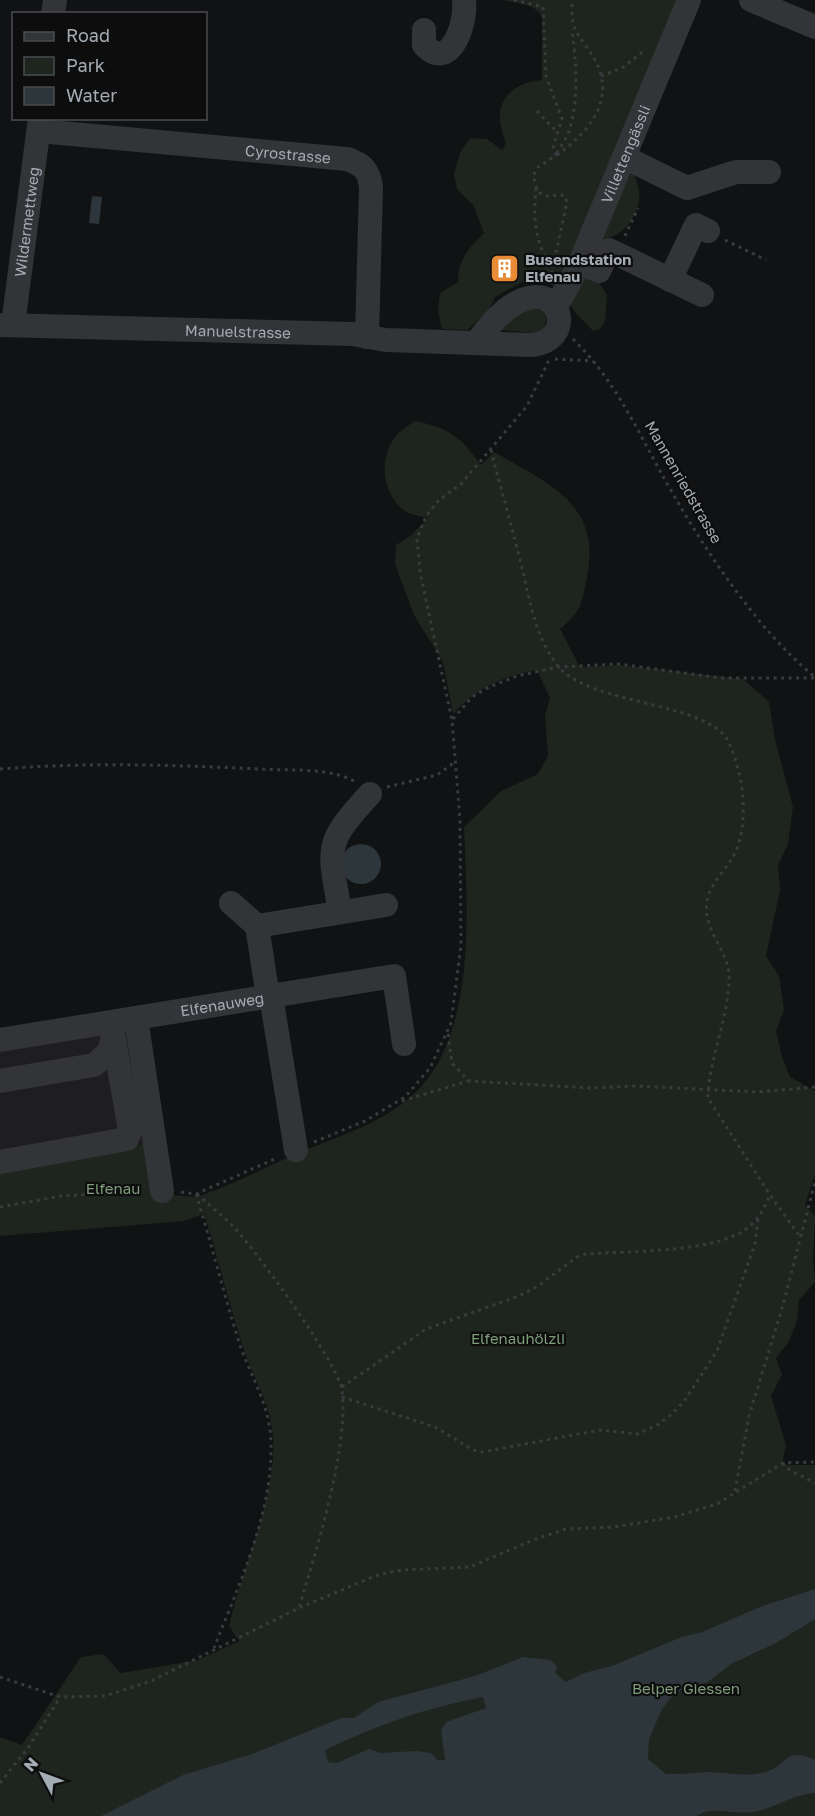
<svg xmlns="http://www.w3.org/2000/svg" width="815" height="1816" viewBox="0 0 815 1816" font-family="'Golos Text',sans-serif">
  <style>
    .built { fill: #1e1e20 }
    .green { fill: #1e251e }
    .water { fill: #2c363b; fill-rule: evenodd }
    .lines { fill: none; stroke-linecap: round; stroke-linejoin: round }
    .path { stroke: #393b3f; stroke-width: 3; stroke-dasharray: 3 4.5; stroke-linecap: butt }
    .minor { stroke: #333438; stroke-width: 24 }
    .labels { text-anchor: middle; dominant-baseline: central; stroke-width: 4.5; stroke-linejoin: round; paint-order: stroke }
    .street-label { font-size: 15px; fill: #a3abb3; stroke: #0d0d0e }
    .poi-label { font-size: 15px; font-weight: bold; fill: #a3abb3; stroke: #0d0d0e; text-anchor: start }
    .park-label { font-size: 15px; fill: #7f9d7b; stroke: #0d0d0e }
  </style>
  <rect width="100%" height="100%" fill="#111213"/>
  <path class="built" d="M130,1015L150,1143L0,1168V1036Z"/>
  <g class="green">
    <path d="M502,0H686L633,171C635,177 638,184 639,190C642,213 624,238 602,239L597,279L607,295L605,322L599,330L593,331L574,311L564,293L550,284L538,281L522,282L495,297L490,308L468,330L442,329L438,311L440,293L458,282C458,259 468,249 484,233L473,205L457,189L454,174L460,153L470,138L487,139L502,150L506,143C491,108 504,84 542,80V17C535,3 516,3 502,0Z"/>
    <path d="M527,307L543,310L547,317L544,329L536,333L502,330L499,322Z"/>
    <path d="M415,421C449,428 461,437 481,465L494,452C547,483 602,503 587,577C582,603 581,612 560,629L580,667L619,665L743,679L769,702L775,740L793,807L788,844L778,865L780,890L766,956L779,976L784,1010L776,1031L782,1057L790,1077L815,1091V1174L805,1205L815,1216L813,1260L815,1282L799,1300L797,1321L788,1343L776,1358L782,1375L771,1396L786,1445L782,1465H815V1816H0V1737L22,1745L81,1657L103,1654L121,1673L198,1660L239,1641L229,1626C241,1573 265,1523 272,1468C280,1409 254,1387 240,1337C227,1296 217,1254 204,1214L184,1221L0,1236V1168L150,1143L173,1195L196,1197C232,1186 266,1166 301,1152C336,1137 377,1125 407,1100C479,1042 467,910 464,827L501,791L538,774L548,756L545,715L550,698L537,670C501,677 478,687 453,714L443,662L414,615L395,564L396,545L410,536L428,518C421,516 411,515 405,511C382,495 378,457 396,436C401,430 409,425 415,421Z"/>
  </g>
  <g class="water">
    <path d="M92,196L102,197L99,224L89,223Z"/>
    <circle cx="361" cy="864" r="20"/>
    <path d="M815,1589V1619L776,1643L731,1664L708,1682L675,1692L662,1709L649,1739L648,1759L666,1774C681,1774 695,1773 709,1772C727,1772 743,1777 761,1773C789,1768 782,1745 815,1760V1793C793,1794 774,1809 752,1812C734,1815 712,1805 697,1816H101L183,1775L252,1754L341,1718H354L378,1702L475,1676L523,1657L551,1660L557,1666L555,1673L566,1682L584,1673L612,1666L684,1636L700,1633L760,1607ZM483,1697L486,1708L446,1722L441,1730L445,1760H437L431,1753L416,1751L380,1753L369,1749L337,1763L328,1762L325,1750C375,1726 428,1707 483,1697Z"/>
  </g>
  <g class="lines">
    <g class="path">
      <path d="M514,0L543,7L546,76L562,119L553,146L556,155L537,168L533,176L538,192L546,196L564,195L567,202L556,253L550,267L552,272"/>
      <path d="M601,76L622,68L645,50"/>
      <path d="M537,111L557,132"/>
      <path d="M557,153C561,145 568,137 570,128C579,97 576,60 572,29"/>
      <path d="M557,155C587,134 616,101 596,62C581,34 570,35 572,0"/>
      <path d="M536,188C533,220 535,239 550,267"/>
      <path d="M625,236L638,208"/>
      <path d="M725,240L766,260"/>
      <path d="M573,339C612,377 634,423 660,471C697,538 755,629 815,677"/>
      <path d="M555,359L593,361"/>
      <path d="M491,450C500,486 510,520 519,556C529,593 533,635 558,666C590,706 710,701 729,743C744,775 750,826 733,857C725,870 710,885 707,900C702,931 729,950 729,977C729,1018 709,1058 708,1098L770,1195L801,1238"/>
      <path d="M453,719L472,697L489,687L517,676L558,667L619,664L721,678H815"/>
      <path d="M0,769C88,762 172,765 260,769C289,771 328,767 354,781"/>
      <path d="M387,787L437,775L455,762"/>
      <path d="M448,1034L452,1063L469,1081L591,1088L636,1086L758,1092L815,1087"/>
      <path d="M402,1101L468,1081"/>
      <path d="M314,1142L365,1121L405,1097L430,1068L451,1023L461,945L460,820L452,720L420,572L417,539L426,516L439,500L461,484L527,406L549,360"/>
      <path d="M181,1192L196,1194L277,1158"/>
      <path d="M196,1194C211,1242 223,1291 238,1339C249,1374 270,1404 271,1442C273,1513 239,1584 214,1648"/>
      <path d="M197,1194C208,1204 220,1214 231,1224C253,1246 338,1363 342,1390C349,1449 316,1550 299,1608"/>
      <path d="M0,1207L62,1196L141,1191"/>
      <path d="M342,1387L426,1329L519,1296L538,1286L577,1257L586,1254C627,1251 714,1253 746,1229C758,1221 764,1208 770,1195"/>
      <path d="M342,1397L435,1427L473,1450L482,1452L600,1430L638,1434L659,1424L672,1414L685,1400L717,1351L755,1244L758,1218"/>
      <path d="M783,1463L786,1468L815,1483"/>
      <path d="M735,1491L749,1416L783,1305L815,1182"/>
      <path d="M0,1677L60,1697L105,1696L151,1681L299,1608L380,1574L402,1570L470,1567L533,1540L566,1529L614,1527L674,1517L717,1504L783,1463L815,1462"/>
      <path d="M0,1783L28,1748L60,1697"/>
    </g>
    <g class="minor">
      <path d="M751,0L815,27"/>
      <path d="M53,14L55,0"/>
      <path d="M424,30V45C451,74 467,21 464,0"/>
      <path id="s1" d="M39,131L347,159C362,164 369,170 371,187L367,337"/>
      <path d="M624,157L687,188L736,172H769"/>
      <path d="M580,263L599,271L609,250L702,295"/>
      <path d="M670,280L696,225L708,231"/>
      <path id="s2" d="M556,307L580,263L689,0"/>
      <path id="s3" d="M0,325L352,334L386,340L532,345C590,339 547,242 477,342"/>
      <path id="s4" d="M13,325L40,118"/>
      <path d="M231,903L257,926"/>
      <path d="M340,912C329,847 323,845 370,794"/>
      <path d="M271,996L296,1150"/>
      <path d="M268,997L257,926L386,905"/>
      <path d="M136,1018L162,1191"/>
      <path id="s5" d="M0,1040L394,976L404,1044"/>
      <path d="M0,1081L94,1065L110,1051L113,1034"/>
      <path d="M0,1162L127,1139L130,1131L113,1033"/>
    </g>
  </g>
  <defs>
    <symbol id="building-square" viewBox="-11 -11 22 22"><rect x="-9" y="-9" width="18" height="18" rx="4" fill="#e88b34" stroke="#0d0d0e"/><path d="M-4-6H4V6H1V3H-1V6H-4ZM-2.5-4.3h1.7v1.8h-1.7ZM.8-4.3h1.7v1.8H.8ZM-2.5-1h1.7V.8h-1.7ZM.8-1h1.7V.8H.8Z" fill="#fff"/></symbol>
  </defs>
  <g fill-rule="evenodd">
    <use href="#building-square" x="488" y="252" width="33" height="33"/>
  </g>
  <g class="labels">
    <g class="street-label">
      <text stroke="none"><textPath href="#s1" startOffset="250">Cyrostrasse</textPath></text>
      <text stroke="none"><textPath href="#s2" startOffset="168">Villettengässli</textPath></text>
      <text stroke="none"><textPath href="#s4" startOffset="104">Wildermettweg</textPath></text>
      <text stroke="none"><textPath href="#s3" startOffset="238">Manuelstrasse</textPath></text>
      <text transform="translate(684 482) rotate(60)">Mannenriedstrasse</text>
      <text stroke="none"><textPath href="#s5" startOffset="225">Elfenauweg</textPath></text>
    </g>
    <g class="poi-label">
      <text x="525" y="259">Busendstation<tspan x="525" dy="17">Elfenau</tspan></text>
    </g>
    <g class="park-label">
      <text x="113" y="1188">Elfenau</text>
      <text x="518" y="1338">Elfenauhölzli</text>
      <text x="686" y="1688">Belper Giessen</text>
    </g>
  </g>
  <rect x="12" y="12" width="195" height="108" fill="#0d0d0e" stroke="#494c50" stroke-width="1.5"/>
  <rect x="24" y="32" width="30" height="9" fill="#333438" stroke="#494c50" stroke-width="1.5"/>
  <text x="66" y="42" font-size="18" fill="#a3abb3">Road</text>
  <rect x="24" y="57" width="30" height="18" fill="#1e251e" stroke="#494c50" stroke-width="1.5"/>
  <text x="66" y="72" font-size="18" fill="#a3abb3">Park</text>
  <rect x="24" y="87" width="30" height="18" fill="#2c363b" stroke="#494c50" stroke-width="1.5"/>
  <text x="66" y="102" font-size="18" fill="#a3abb3">Water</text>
  <g transform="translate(42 1774) rotate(311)" stroke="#0d0d0e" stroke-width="4.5" paint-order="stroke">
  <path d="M0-4.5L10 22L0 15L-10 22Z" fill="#a3abb3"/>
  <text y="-9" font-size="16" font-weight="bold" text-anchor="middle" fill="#a3abb3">N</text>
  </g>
</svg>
